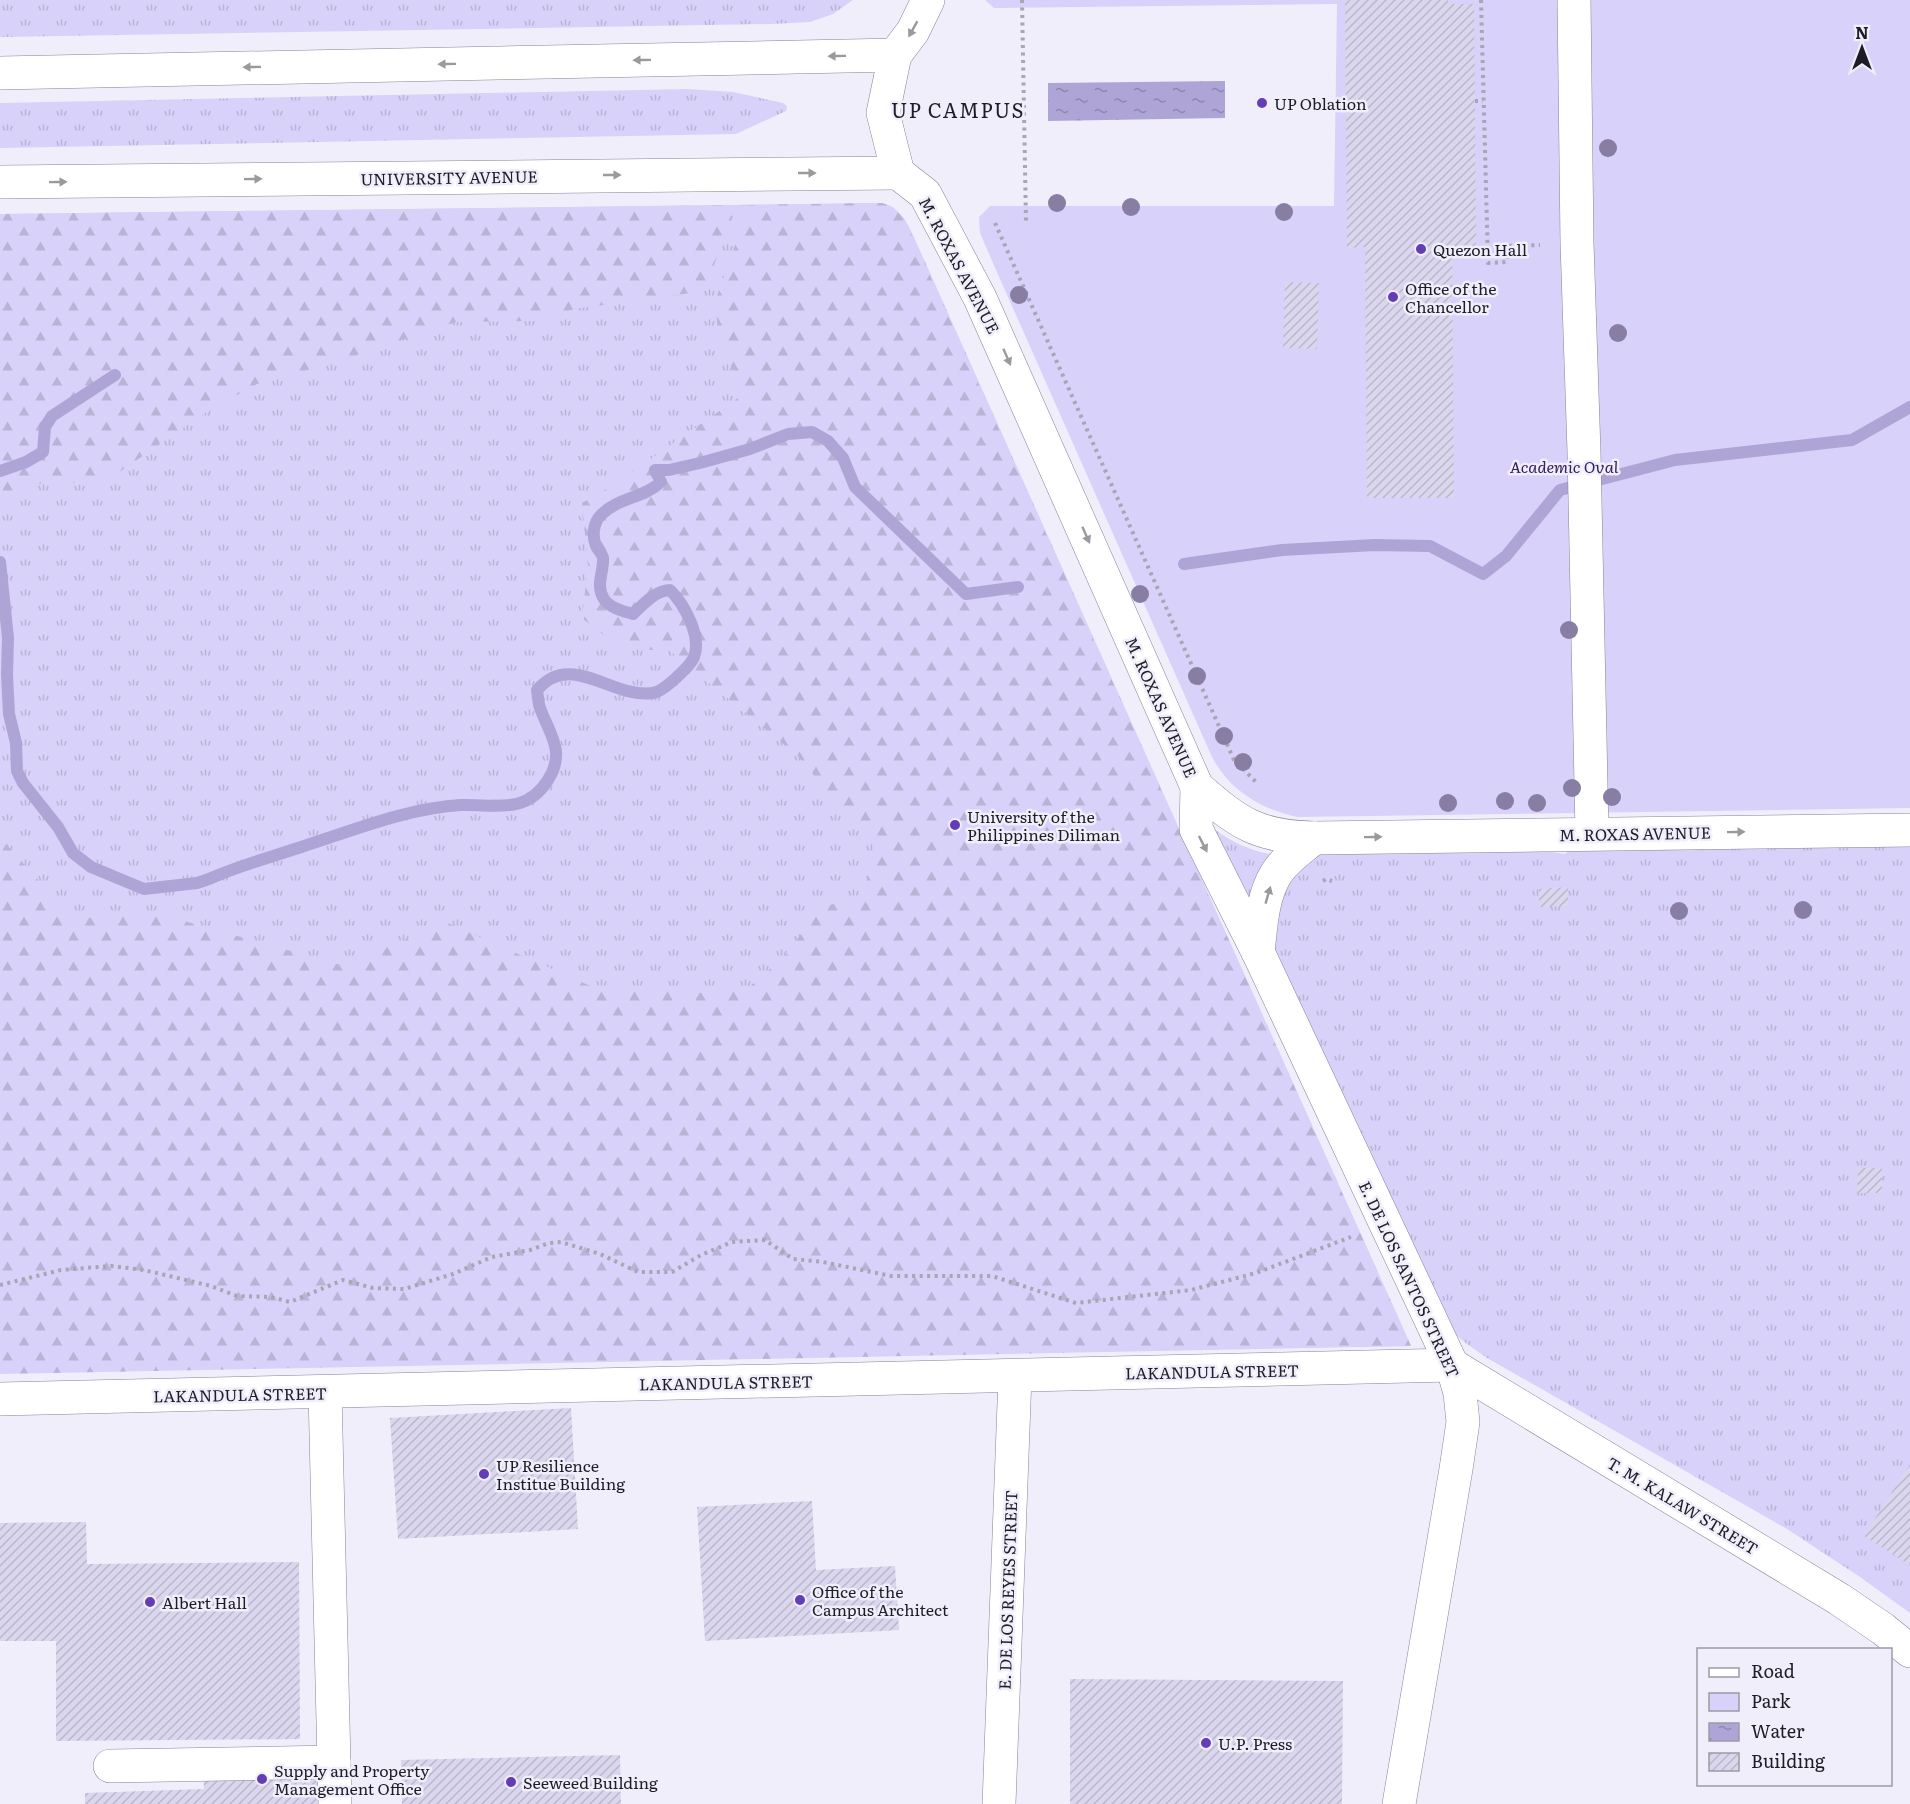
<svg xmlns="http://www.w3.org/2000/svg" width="1910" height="1804" viewBox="0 0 1910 1804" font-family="Literata,serif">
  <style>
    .grass { fill: url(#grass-tufts) }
    .forest { fill: url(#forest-firs) }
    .park { fill: #d8d1f9 }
    .water { fill: url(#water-ripples) }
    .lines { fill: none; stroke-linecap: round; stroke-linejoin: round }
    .stream { stroke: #aea5d6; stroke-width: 12 }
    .building { fill: url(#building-hatch) }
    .minor-casing { stroke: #868398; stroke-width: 34 }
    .path { stroke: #a7a6b1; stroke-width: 4; stroke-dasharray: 3 4.5; stroke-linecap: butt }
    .minor { stroke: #fff; stroke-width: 33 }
    .tree { fill: #887da3 }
    .oneway { fill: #9a999d }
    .poi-dot { fill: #633db5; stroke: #f0eefb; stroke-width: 2 }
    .labels { text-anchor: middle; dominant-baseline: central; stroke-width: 5; stroke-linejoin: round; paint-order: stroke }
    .poi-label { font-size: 16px; fill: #1e1d25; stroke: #f0eefb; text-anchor: start }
    .street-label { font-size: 16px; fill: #1e1d25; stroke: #f0eefb }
    .park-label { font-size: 16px; font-style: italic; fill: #32215b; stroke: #f0eefb }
    .quarter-label { font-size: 20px; letter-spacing: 1.5px; fill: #1e1d25; stroke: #f0eefb }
  </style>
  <defs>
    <pattern id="grass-tufts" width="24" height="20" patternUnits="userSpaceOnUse" patternTransform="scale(1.5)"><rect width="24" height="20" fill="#d8d1f9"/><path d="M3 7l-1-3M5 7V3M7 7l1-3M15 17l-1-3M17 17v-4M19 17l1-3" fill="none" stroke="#b9b3d5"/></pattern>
    <pattern id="forest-firs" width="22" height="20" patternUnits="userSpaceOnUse" patternTransform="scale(1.5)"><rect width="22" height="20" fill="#d8d1f9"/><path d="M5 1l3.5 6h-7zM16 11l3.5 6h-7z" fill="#b9b3d5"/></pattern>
    <pattern id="water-ripples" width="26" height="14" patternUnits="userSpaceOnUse" patternTransform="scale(1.5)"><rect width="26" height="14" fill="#aea5d6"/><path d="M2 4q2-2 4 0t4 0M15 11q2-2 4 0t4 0" fill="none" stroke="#8d86ad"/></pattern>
    <pattern id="building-hatch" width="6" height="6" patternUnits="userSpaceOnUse" patternTransform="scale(1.5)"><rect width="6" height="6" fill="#dad6ed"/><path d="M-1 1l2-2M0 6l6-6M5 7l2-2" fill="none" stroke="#bbb7cb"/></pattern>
  </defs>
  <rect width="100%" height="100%" fill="#f0eefb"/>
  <g class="grass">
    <path d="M0,0H853L833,14L810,22L771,24L0,37Z"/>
    <path d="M688,89L733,92L783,103L787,106L786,111L736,134L0,148V103Z"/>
    <path d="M882,203C899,208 905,219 913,235L1411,1346L0,1365V214Z"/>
    <path d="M1213,828C1232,843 1253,852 1277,855L1257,922Z"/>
    <path d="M1910,838V1613L1860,1577L1787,1529L1487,1358L1467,1344L1450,1330L1265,930L1305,851L1492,843L1565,854L1577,842Z"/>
  </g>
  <g class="forest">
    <path d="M882,203L893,207L905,220L1411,1346L0,1374V819L6,844L72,918L163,915L344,966L446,922L588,985L702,993L748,988L786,955L819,909L864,893L874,847L797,755L670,651L620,648L582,618L588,566L582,503L615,484L745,393L718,343L716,299L749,205Z"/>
    <path d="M735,205L705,291L574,309L539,321L456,322L333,363L257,384L205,413L102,484L43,482L8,503L0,517V214Z"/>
  </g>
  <path class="park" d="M985,0H1910V808L1297,817C1261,809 1230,791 1212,757L996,270L980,233L979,217L990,206H1334L1337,4L994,8Z"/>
  <path class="water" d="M1225,81V118L1048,121V83Z"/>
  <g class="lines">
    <g class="stream">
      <path d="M0,471L26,462L43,452L45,427L52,416L115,375"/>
      <path d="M0,562L8,638L7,675L9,714L16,743L17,771L23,783L58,827L73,853L91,867L144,889L197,883L209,879C240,865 275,856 307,845C357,829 409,808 461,805C495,804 526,815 548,780C566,752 550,735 540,708C538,703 538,696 537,690C571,650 612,699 653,693C661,692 670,683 676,678C683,671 690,666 694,657C702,636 684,604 670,590C654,591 644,604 633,614C623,611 610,608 604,599C595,585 604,572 603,558C602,553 598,550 596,546C592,536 593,523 601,515C617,498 644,498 661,482L655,470H669L700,463L750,449L788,434L812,432L828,441L843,458L855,487L966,594L1018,587"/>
      <path d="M1184,564L1282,550L1375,545L1430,546L1483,574L1506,556L1560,490L1675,460L1852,440L1910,407"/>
    </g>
  </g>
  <g class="building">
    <path d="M1352,0H1448V4H1474L1476,250L1452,251L1454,498H1367L1365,247L1347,248L1345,1Z"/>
    <path d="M1285,282L1319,283L1317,349L1283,348Z"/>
    <path d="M1568,887V906L1539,907V889Z"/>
    <path d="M1858,1168H1882V1193H1857Z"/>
    <path d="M571,1408L578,1529L398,1539L390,1418Z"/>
    <path d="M1910,1464V1565L1864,1536Z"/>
    <path d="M812,1501L816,1570L895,1566L899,1630L705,1641L697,1507Z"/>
    <path d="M86,1522L87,1564L299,1562L300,1739L56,1741V1641H0V1523Z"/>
    <path d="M1070,1679L1343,1681L1342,1804H1070Z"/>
    <path d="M620,1755L621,1804H402L401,1760Z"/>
    <path d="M321,1765L322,1804H85V1793L204,1789L203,1769Z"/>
  </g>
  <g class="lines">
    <defs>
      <g id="minor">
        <path d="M1574,0L1577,243L1584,452L1592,833"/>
        <path d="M0,73L895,55"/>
        <path d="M898,173L925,194L980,298L1197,787C1238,823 1258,837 1314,838L1910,830"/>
        <path d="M898,173L883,113L895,55L913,31L928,0"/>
        <path d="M0,182L898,173"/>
        <path d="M1197,787L1196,829L1258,952L1452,1365L1460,1393L1463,1422L1456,1469L1399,1804"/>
        <path d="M1258,952C1261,926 1262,897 1276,874C1285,859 1301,849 1314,838"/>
        <path d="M1452,1365L1839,1599L1883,1629L1910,1651"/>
        <path d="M325,1392L335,1804"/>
        <path d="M0,1399L1452,1365"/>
        <path d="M110,1766L334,1762"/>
        <path d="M999,1804L1015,1376"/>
      </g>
    </defs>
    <use href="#minor" class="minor-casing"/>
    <g class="path">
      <path d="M1022,0L1026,223"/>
      <path d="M1481,0L1488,263L1507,262V246L1540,245"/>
      <path d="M1475,101H1483"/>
      <path d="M1315,103H1345"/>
      <path d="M995,223L1234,760L1257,783"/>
      <path d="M1323,881L1326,879L1332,881"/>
      <path d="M0,1285L61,1270L111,1266L144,1270L211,1286L237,1296L271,1297L290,1302L343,1280L373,1288L404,1289L453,1274L492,1257L530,1250L549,1243L561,1242L600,1254L638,1272H672L701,1255L732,1242L765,1240L793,1259L823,1262L891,1276H992L1076,1303L1191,1290L1256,1273L1351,1237"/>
    </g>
    <use href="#minor" class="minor"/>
  </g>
  <g class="tree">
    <circle cx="1608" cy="148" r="9"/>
    <circle cx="1057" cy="203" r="9"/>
    <circle cx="1131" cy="207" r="9"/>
    <circle cx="1284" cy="212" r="9"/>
    <circle cx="1019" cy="295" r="9"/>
    <circle cx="1618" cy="333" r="9"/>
    <circle cx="1140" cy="594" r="9"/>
    <circle cx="1569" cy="630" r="9"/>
    <circle cx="1197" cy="676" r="9"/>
    <circle cx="1224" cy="736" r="9"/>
    <circle cx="1243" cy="762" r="9"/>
    <circle cx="1572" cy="788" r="9"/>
    <circle cx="1612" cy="797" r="9"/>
    <circle cx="1505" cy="801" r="9"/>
    <circle cx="1448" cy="803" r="9"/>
    <circle cx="1537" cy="803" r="9"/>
    <circle cx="1803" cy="910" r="9"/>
    <circle cx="1679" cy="911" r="9"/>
  </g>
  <defs><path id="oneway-solid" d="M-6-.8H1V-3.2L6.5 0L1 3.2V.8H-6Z" transform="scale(1.5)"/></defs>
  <g class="oneway">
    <use href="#oneway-solid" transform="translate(913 29) rotate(119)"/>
    <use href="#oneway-solid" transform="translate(837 56) rotate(179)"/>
    <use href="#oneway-solid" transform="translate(642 60) rotate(179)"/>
    <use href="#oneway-solid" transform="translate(447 64) rotate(179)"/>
    <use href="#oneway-solid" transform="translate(252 67) rotate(179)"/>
    <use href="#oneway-solid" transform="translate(807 173)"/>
    <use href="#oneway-solid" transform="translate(612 175)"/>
    <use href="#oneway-solid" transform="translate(253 179) rotate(-1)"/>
    <use href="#oneway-solid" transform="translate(58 182) rotate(-1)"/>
    <use href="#oneway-solid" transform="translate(1007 357) rotate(66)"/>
    <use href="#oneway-solid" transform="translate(1086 535) rotate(66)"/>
    <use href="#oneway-solid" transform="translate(1736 832) rotate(-1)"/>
    <use href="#oneway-solid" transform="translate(1373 837) rotate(-1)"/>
    <use href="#oneway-solid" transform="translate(1203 844) rotate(63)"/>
    <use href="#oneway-solid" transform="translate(1268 895) rotate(-74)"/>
  </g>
  <g class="poi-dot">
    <circle cx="1262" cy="103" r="6"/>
    <circle cx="1421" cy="249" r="6"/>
    <circle cx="1393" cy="297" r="6"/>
    <circle cx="955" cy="825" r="6"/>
    <circle cx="484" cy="1474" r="6"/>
    <circle cx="800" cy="1600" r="6"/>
    <circle cx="150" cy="1602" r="6"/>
    <circle cx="1206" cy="1743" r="6"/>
    <circle cx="262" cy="1779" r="6"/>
    <circle cx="511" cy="1782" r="6"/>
  </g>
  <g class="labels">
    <g class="poi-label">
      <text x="1274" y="103">UP Oblation</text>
      <text x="1433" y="249">Quezon Hall</text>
      <text x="1405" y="288">Office of the<tspan x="1405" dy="18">Chancellor</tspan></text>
      <text x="967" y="816">University of the<tspan x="967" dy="18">Philippines Diliman</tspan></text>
      <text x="496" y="1465">UP Resilience<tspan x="496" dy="18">Institue Building</tspan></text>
      <text x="812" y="1591">Office of the<tspan x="812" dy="18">Campus Architect</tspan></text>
      <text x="162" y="1602">Albert Hall</text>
      <text x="1218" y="1743">U.P. Press</text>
      <text x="274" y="1770">Supply and Property<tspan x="274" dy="18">Management Office</tspan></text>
      <text x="523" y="1782">Seeweed Building</text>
    </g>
    <g class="street-label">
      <text transform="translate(449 177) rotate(-1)">UNIVERSITY AVENUE</text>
      <text transform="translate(960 265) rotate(62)">M. ROXAS AVENUE</text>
      <text transform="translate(1162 707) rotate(66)">M. ROXAS AVENUE</text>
      <text transform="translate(1635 833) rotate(-1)">M. ROXAS AVENUE</text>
      <text transform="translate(1410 1279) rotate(65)">E. DE LOS SANTOS STREET</text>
      <text transform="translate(1212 1371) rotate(-1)">LAKANDULA STREET</text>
      <text transform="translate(726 1382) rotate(-1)">LAKANDULA STREET</text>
      <text transform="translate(240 1394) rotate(-1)">LAKANDULA STREET</text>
      <text transform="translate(1683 1505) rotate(31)">T. M. KALAW STREET</text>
      <text transform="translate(1007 1590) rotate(-88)">E. DE LOS REYES STREET</text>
    </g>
    <g class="park-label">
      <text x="1564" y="466">Academic Oval</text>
    </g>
    <g class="quarter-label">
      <text x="958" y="109">UP CAMPUS</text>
    </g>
  </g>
  <rect x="1697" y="1648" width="195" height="138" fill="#f0eefb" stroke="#9c9aa5" stroke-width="1.5"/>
  <rect x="1709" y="1668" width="30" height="9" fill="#ffffff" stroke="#9c9aa5" stroke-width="1.5"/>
  <text x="1751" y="1678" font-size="18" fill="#1e1d25">Road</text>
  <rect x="1709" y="1693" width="30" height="18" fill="#d8d1f9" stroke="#9c9aa5" stroke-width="1.5"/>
  <text x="1751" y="1708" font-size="18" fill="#1e1d25">Park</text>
  <rect x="1709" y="1723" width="30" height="18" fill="url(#water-ripples)" stroke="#9c9aa5" stroke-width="1.5"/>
  <text x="1751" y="1738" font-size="18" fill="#1e1d25">Water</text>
  <rect x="1709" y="1753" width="30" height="18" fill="url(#building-hatch)" stroke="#9c9aa5" stroke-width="1.5"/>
  <text x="1751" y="1768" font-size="18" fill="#1e1d25">Building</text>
  <g transform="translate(1862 48)" stroke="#f0eefb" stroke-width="4.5" paint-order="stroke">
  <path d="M0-4.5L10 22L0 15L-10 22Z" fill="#1e1d25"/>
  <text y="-9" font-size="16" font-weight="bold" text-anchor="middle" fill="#1e1d25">N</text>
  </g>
</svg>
